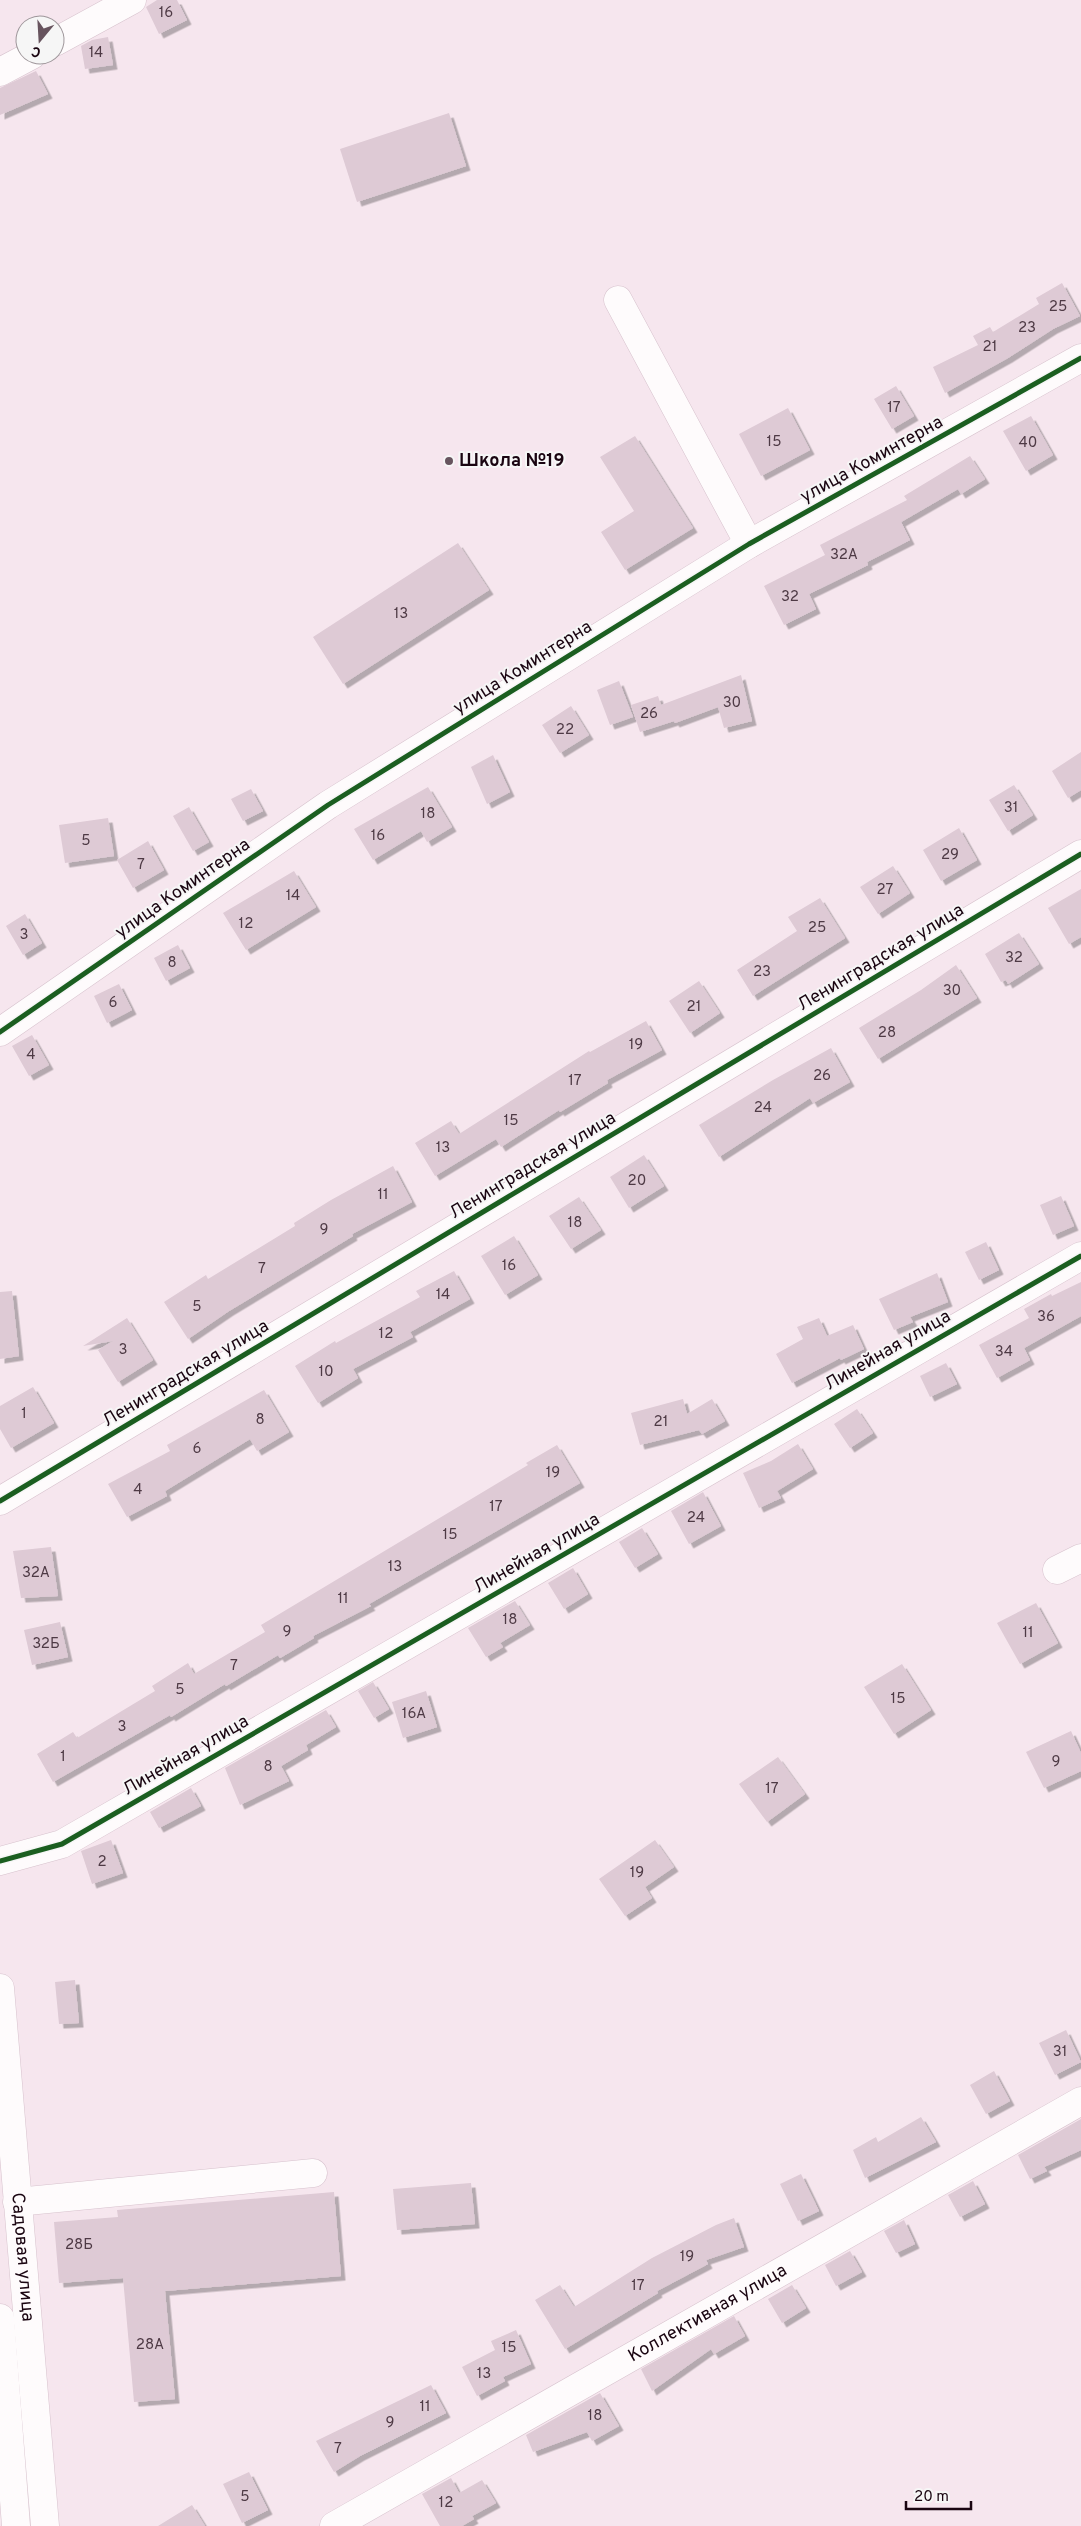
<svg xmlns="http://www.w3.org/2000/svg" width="1081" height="2526" viewBox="0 0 1081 2526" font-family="Overpass,sans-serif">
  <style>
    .building { fill: #decad5; filter: url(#shadow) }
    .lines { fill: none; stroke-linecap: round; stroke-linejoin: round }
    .minor-casing { stroke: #d7c2cd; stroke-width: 29 }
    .minor { stroke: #fefbfc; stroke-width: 28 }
    .cycleway-casing { stroke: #f6f6f6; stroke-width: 8 }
    .cycleway { stroke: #1b5e20; stroke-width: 5 }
    .poi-dot { fill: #67545e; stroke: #f6f6f6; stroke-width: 2 }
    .labels { text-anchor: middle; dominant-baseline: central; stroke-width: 4; stroke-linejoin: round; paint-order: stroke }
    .number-label { font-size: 15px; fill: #4e3a45 }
    .street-label { font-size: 18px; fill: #1a0511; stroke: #f6f6f6 }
    .poi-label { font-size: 18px; font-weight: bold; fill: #1a0511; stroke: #f6f6f6; text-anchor: start }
  </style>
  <defs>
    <filter id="shadow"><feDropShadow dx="4.5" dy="4.5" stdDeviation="0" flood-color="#0004"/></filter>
  </defs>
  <rect width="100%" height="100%" fill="#f6e6ee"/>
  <g class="building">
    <path d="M157,0H177L187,20L159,34L146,7Z"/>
    <path d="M108,37L113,65L85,69L81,46L92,40Z"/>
    <path d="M36,71L48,94L0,115V88Z"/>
    <path d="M449,113L466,166L357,202L340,149Z"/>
    <path d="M1062,283L1080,316L1053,329L1008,358L945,393L933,367L978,345L973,336L990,327L993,332L1039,304L1036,298Z"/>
    <path d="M896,386L914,416L892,429L874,399Z"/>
    <path d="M788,408L810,450L761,476L739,434Z"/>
    <path d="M1031,416L1053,455L1026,471L1003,431Z"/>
    <path d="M635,436L693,528L625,570L601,532L634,511L600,457Z"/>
    <path d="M970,456L985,479L961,494L958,489L901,522L910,540L867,562L868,565L809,594L816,609L784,625L764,586L825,555L820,545L907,500L904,496Z"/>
    <path d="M458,543L489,590L343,684L313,637Z"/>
    <path d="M741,675L752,721L724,728L718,707L675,723L674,721L640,732L631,705L658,696L661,705Z"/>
    <path d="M619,681L633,717L610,725L597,690Z"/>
    <path d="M571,706L589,735L560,753L542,725Z"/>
    <path d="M1081,752V790L1068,798L1052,771Z"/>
    <path d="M493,755L510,792L487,804L471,767Z"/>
    <path d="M1014,785L1033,815L1008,831L989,800Z"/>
    <path d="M428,787L452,827L427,842L421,831L373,860L354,829Z"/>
    <path d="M251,789L263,811L243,821L231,799Z"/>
    <path d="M189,807L209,842L193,851L173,816Z"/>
    <path d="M108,818L114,856L65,863L59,825Z"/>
    <path d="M959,828L977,860L941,881L923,850Z"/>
    <path d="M148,841L164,870L133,888L117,860Z"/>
    <path d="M893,866L910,893L878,914L860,887Z"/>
    <path d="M294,871L316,907L246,950L223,913Z"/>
    <path d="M1081,889V937L1069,944L1048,908Z"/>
    <path d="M820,898L845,938L753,996L737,970L797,931L788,917Z"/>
    <path d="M25,914L42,943L23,955L6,926Z"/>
    <path d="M1019,933L1039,964L1008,984L1006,980L1001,982L985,954Z"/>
    <path d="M178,945L190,968L166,981L154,958Z"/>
    <path d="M956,965L977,998L878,1059L859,1028L921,990Z"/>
    <path d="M699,981L720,1013L690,1033L669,1001Z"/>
    <path d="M119,984L132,1010L107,1023L94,996Z"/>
    <path d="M646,1021L662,1050L607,1080L608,1083L560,1112L559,1110L501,1147L496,1139L435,1176L415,1143L451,1121L459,1134L589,1051L590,1052Z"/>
    <path d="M32,1035L49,1065L29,1076L12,1046Z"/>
    <path d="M831,1048L850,1082L813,1103L810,1098L719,1157L699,1125L773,1080Z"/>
    <path d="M644,1155L664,1186L629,1208L610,1177Z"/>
    <path d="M393,1166L412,1202L352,1234L353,1236L229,1311L188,1339L164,1302L206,1275L208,1279L295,1226L294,1223L331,1200Z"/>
    <path d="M1061,1196L1074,1226L1053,1235L1040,1205Z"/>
    <path d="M579,1197L601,1230L571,1249L549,1216Z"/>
    <path d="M514,1236L538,1275L505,1295L481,1256Z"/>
    <path d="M986,1242L999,1270L979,1280L965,1252Z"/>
    <path d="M454,1271L470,1299L410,1332L413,1337L353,1369L358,1378L318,1403L295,1366L335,1341L336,1343L420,1297L416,1291Z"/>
    <path d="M937,1273L948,1302L910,1317L913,1322L894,1330L879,1299Z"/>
    <path d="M1081,1282V1316L1024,1348L1030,1360L997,1378L979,1345L1029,1318L1024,1309L1051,1294L1052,1296Z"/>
    <path d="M12,1291L19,1356L0,1359V1292Z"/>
    <path d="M127,1318L153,1360L118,1382L98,1350L113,1341L83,1346Z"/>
    <path d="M819,1318L827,1336L853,1325L864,1349L841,1360L840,1358L792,1383L776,1354L803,1339L797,1327Z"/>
    <path d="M946,1363L957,1384L930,1397L920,1376Z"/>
    <path d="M33,1387L54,1423L11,1448L0,1429V1406Z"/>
    <path d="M264,1390L289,1432L257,1451L250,1439L165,1491L167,1496L127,1517L108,1484L170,1451L167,1445Z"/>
    <path d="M683,1399L687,1414L712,1399L725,1421L702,1434L699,1430L640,1445L631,1413Z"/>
    <path d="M857,1409L873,1433L850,1448L834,1424Z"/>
    <path d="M798,1444L813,1469L777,1491L781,1498L759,1508L743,1473L771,1461Z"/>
    <path d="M557,1445L580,1483L369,1604L371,1606L313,1636L314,1638L280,1658L278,1655L226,1686L225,1684L171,1717L170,1715L53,1782L37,1754L73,1732L77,1738L155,1691L152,1686L188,1663L194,1674L265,1632L261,1625L528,1465L526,1463Z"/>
    <path d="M703,1492L721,1526L689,1544L671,1511Z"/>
    <path d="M642,1528L658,1554L635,1568L619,1542Z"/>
    <path d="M51,1547L58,1596L21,1598L13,1551Z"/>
    <path d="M573,1568L588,1594L564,1609L548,1583Z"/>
    <path d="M515,1601L530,1625L500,1643L503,1647L486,1657L468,1628Z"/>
    <path d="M1036,1603L1058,1643L1020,1664L997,1623Z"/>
    <path d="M60,1622L68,1657L32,1665L24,1630Z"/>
    <path d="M902,1664L931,1710L894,1734L864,1687Z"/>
    <path d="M373,1682L389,1709L374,1718L358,1691Z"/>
    <path d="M426,1691L437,1727L403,1738L392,1702Z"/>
    <path d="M326,1710L336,1727L306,1745L308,1750L281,1766L289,1781L240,1805L225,1768Z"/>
    <path d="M1071,1731L1081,1753V1771L1044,1788L1026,1752Z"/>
    <path d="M778,1757L805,1794L767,1822L739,1784Z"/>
    <path d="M191,1788L201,1806L159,1828L150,1812Z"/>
    <path d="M111,1840L123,1873L92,1884L81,1851Z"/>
    <path d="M655,1840L674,1867L645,1887L652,1898L625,1916L599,1879Z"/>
    <path d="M75,1980L79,2023L59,2024L55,1982Z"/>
    <path d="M1066,2030L1081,2062L1055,2075L1039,2043Z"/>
    <path d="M994,2071L1010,2101L986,2114L970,2085Z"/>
    <path d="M921,2117L936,2142L865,2178L853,2150L876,2137L878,2142Z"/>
    <path d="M1081,2119V2150L1044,2167L1047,2171L1030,2179L1018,2155Z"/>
    <path d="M801,2174L819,2211L798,2221L780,2184Z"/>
    <path d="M973,2181L985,2204L960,2217L948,2195Z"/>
    <path d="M471,2183L475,2224L397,2230L393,2189Z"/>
    <path d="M334,2192L341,2276L165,2291L175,2399L134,2402L123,2278L59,2283L54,2222L118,2217L117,2210Z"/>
    <path d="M734,2218L744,2247L706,2260L708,2264L657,2291L658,2293L565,2349L535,2300L560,2285L574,2307L652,2258L716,2225Z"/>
    <path d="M904,2220L915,2244L896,2253L884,2231Z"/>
    <path d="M850,2251L862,2272L836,2286L825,2265Z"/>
    <path d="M792,2285L806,2308L782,2323L768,2299Z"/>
    <path d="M734,2316L745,2336L714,2354L711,2349L652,2391L641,2369Z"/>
    <path d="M516,2330L531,2364L503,2377L505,2381L477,2396L462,2367L495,2350L491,2341Z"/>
    <path d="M431,2385L446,2413L360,2456L334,2472L316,2441Z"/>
    <path d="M600,2393L619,2426L592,2441L587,2432L533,2452L526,2435Z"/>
    <path d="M249,2472L268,2510L242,2523L223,2484Z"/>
    <path d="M451,2478L459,2493L482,2480L496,2503L472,2516L474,2519L462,2526H440L422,2494Z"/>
    <path d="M192,2505L205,2526H158Z"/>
  </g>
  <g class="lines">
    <defs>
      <g id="minor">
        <path d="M55,42L132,0"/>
        <path d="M0,72L32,55"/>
        <path d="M618,300L749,544"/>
        <path d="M0,1032L328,805L749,544L1081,358"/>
        <path d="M0,1501L1081,854"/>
        <path d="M1057,1570L1081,1558"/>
        <path d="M0,1861L62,1844L1081,1256"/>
        <path id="s1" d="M0,1988L45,2526"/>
        <path d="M17,2202L313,2173"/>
        <path d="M0,2318L16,2526"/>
        <path id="s2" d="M334,2526L1081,2101"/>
      </g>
    </defs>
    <use href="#minor" class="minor-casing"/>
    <use href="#minor" class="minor"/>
    <defs>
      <g id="cycleway">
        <path d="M0,1032L328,805L749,544L1081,358"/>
        <path d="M0,1501L1081,854"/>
        <path d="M0,1861L62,1844L1081,1256"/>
      </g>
    </defs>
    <use href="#cycleway" class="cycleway-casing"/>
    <use href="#cycleway" class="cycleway"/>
  </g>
  <circle class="poi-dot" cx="449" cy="461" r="5"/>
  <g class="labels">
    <g class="number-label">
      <text x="166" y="13">16</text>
      <text x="96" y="53">14</text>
      <text x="1058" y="307">25</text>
      <text x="1027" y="328">23</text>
      <text x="990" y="347">21</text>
      <text x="894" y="408">17</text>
      <text x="774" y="442">15</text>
      <text x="1028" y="443">40</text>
      <text x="844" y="555">32А</text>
      <text x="790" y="597">32</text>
      <text x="401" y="614">13</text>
      <text x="732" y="703">30</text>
      <text x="649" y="714">26</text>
      <text x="565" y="730">22</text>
      <text x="1011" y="808">31</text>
      <text x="428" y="814">18</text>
      <text x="378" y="836">16</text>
      <text x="86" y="841">5</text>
      <text x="950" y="855">29</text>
      <text x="141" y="865">7</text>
      <text x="885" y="890">27</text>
      <text x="293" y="896">14</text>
      <text x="246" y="924">12</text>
      <text x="817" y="928">25</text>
      <text x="24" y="935">3</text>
      <text x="1014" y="958">32</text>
      <text x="172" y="963">8</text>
      <text x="762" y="972">23</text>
      <text x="952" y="991">30</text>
      <text x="113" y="1003">6</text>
      <text x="694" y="1007">21</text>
      <text x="887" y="1033">28</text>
      <text x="636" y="1045">19</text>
      <text x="31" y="1055">4</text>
      <text x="822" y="1076">26</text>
      <text x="575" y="1081">17</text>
      <text x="763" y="1108">24</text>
      <text x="511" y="1121">15</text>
      <text x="443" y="1148">13</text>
      <text x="637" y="1181">20</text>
      <text x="383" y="1195">11</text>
      <text x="575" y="1223">18</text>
      <text x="324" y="1230">9</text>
      <text x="509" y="1266">16</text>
      <text x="262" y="1269">7</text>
      <text x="443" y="1295">14</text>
      <text x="197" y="1307">5</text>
      <text x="1046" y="1317">36</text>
      <text x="386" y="1334">12</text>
      <text x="123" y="1350">3</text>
      <text x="1004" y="1352">34</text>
      <text x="326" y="1372">10</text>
      <text x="24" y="1414">1</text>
      <text x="260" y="1420">8</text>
      <text x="661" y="1422">21</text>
      <text x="197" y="1449">6</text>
      <text x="553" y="1473">19</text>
      <text x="138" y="1490">4</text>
      <text x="496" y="1507">17</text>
      <text x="696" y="1518">24</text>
      <text x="450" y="1535">15</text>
      <text x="395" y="1567">13</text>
      <text x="36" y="1573">32А</text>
      <text x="343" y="1599">11</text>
      <text x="510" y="1620">18</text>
      <text x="287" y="1632">9</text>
      <text x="1028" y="1633">11</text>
      <text x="46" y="1644">32Б</text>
      <text x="234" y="1666">7</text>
      <text x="180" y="1690">5</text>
      <text x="898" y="1699">15</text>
      <text x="414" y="1714">16А</text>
      <text x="122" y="1727">3</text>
      <text x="63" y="1757">1</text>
      <text x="1056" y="1762">9</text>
      <text x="268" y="1767">8</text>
      <text x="772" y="1789">17</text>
      <text x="102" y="1862">2</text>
      <text x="637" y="1873">19</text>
      <text x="1060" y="2052">31</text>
      <text x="79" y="2245">28Б</text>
      <text x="687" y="2257">19</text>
      <text x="638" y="2286">17</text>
      <text x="150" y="2345">28А</text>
      <text x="509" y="2348">15</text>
      <text x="484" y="2374">13</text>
      <text x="425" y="2407">11</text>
      <text x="595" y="2416">18</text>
      <text x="390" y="2423">9</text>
      <text x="338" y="2449">7</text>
      <text x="245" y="2497">5</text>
      <text x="446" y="2503">12</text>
    </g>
    <g class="street-label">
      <text transform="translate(872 460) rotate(-29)">улица Коминтерна</text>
      <text transform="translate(523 668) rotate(-32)">улица Коминтерна</text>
      <text transform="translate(183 889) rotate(-35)">улица Коминтерна</text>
      <text transform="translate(881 958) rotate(-31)">Ленинградская улица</text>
      <text transform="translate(533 1166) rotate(-31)">Ленинградская улица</text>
      <text transform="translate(888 1351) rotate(-30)">Линейная улица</text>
      <text transform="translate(186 1374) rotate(-31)">Ленинградская улица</text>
      <text transform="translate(537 1554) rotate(-30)">Линейная улица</text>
      <text transform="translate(186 1756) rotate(-30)">Линейная улица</text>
      <text stroke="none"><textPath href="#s1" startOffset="270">Садовая улица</textPath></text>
      <text stroke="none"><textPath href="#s2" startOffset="430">Коллективная улица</textPath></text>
    </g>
    <g class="poi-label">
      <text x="459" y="461">Школа №19</text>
    </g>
  </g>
  <g transform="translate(40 40) rotate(198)"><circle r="24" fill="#f6f6f6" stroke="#9e969a"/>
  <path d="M0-4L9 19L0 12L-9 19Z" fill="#67545e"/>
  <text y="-8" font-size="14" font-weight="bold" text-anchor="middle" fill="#1a0511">С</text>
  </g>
  <path d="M906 2501v8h65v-8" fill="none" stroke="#1a0511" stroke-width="2.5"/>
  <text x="914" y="2501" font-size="15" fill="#1a0511" stroke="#f6f6f6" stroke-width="4" paint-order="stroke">20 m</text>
</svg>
